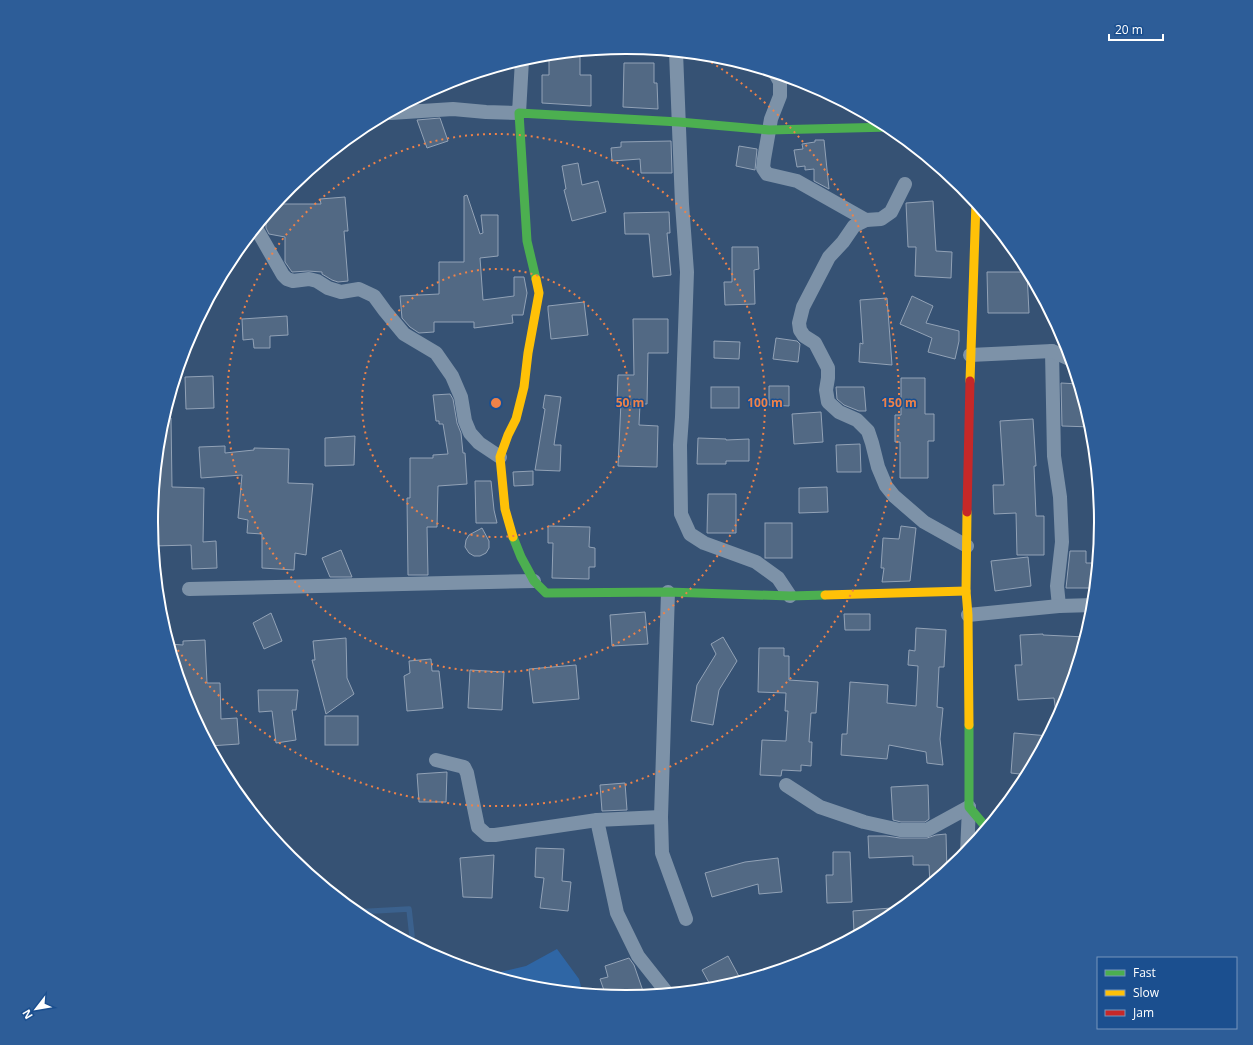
<svg xmlns="http://www.w3.org/2000/svg" width="1253" height="1045" viewBox="0 0 1253 1045" font-family="'Open Sans',sans-serif">
  <style>
    .green { fill: #2f66a5 }
    .lines { fill: none; stroke-linecap: round; stroke-linejoin: round }
    .stream { stroke: #3b618d; stroke-width: 5.5 }
    .building { fill: #526984; stroke: #92a2b6 }
    .street { stroke: #7d92a8; stroke-width: 14 }
    .fast { stroke: #4caf50; stroke-width: 9 }
    .slow { stroke: #ffc107; stroke-width: 9 }
    .jam { stroke: #c62828; stroke-width: 9 }
    .ring { fill: none; stroke: #ee8249; stroke-width: 2; stroke-dasharray: 2 4 }
    .rim { fill: none; stroke: #fff; stroke-width: 2 }
    .centre { fill: #ee8249; stroke: #1b4f8f; stroke-width: 2 }
    .ring-label { font-size: 12px; text-anchor: middle; font-weight: bold; fill: #ee8249; stroke: #1b4f8f; stroke-width: 3; stroke-linejoin: round; paint-order: stroke }
  </style>
  <rect width="100%" height="100%" fill="#365274"/>
  <g class="green">
    <path d="M300,858L322,884L297,865Z"/>
    <path d="M557,949L579,979L583,994L534,989L487,975L526,966Z"/>
  </g>
  <g class="lines">
    <path class="stream" d="M355,912L409,909L412,936L409,943"/>
  </g>
  <g class="building">
    <path d="M580,52V75H591V106L542,103V75H549V55Z"/>
    <path d="M624,63H654V83H657L658,109L623,107Z"/>
    <path d="M440,118L448,141L427,148L417,120Z"/>
    <path d="M815,140H824L829,189L814,181V169L805,170V166L797,167L794,150L803,149L802,144L815,142Z"/>
    <path d="M671,141L672,173H641L640,159L612,161L611,148L621,147V142Z"/>
    <path d="M739,146L757,149L755,170L736,166Z"/>
    <path d="M578,163L582,185L598,181L606,212L572,221L564,190L566,189L562,166Z"/>
    <path d="M467,195L480,234L483,233L481,215H498V256L480,258L483,300L514,296V277H524L527,293L523,315H512L513,323L474,328V322H434V332L419,333L410,327L402,318L400,296L439,294V262H464V196Z"/>
    <path d="M345,197L348,231H344L348,281L338,282L332,280L322,274V272L308,271L292,272L285,262V237L269,234L266,228V216L276,204H321L320,199Z"/>
    <path d="M933,201L936,251L952,252L951,278L915,276L916,247H908L906,203Z"/>
    <path d="M669,212L670,233H667L671,275L653,277L649,234H625L624,213Z"/>
    <path d="M732,247H758L759,269L754,270L755,304L725,305L724,282H732Z"/>
    <path d="M987,272H1027L1029,313H988Z"/>
    <path d="M912,296L933,306L926,323L959,331V341L955,359L928,352L932,338L900,324Z"/>
    <path d="M887,298L892,365L859,362L860,343L863,344L860,300Z"/>
    <path d="M584,302L588,335L551,339L548,310V306Z"/>
    <path d="M287,316L288,335L270,336V348H254L253,339L243,340L242,319Z"/>
    <path d="M633,319H668V353H648L647,404H640L639,425L658,426L657,467L618,466L621,402H617L618,375H634Z"/>
    <path d="M776,338L797,341L800,344L798,362L773,359Z"/>
    <path d="M714,341L740,342L739,359L714,358Z"/>
    <path d="M213,376L214,408L186,409L185,377Z"/>
    <path d="M901,378H925V414H934V441H928V478H900V442H895V415H901Z"/>
    <path d="M1061,383L1079,384L1092,427L1062,426Z"/>
    <path d="M769,386H789V406L769,405Z"/>
    <rect x="711" y="387" width="28" height="21"/>
    <path d="M836,387H864L866,411H859L844,405L837,399Z"/>
    <path d="M450,394L453,399L457,423L461,433L463,453H465L467,484L438,486L437,527H427L428,575H408L407,498H410V458H433V455L448,454L443,424H439V421H436L433,395Z"/>
    <path d="M545,395L561,397L554,445H561L560,471L535,470L545,409L543,408Z"/>
    <path d="M821,412L823,442L794,444L792,414Z"/>
    <path d="M164,418H171L172,487L204,488L203,542L216,541L217,568L192,569L191,545L153,546L151,522L160,429Z"/>
    <path d="M1033,419L1036,466H1034L1036,516H1044V555H1017L1016,513L994,514L993,485H1004L1000,421Z"/>
    <path d="M355,436L354,465L325,466V438Z"/>
    <path d="M698,438L726,439V440L749,439V461H726V464H697Z"/>
    <path d="M860,444L861,472H837L836,445Z"/>
    <path d="M225,446V453L254,450V448L289,449L288,483L313,484L306,555L295,553L294,570L262,568V534L247,533L248,520L238,518L242,475L201,478L199,447Z"/>
    <path d="M533,471V485L514,486L513,472Z"/>
    <path d="M475,481H491L494,510L497,523H476Z"/>
    <path d="M827,487L828,512L799,513V488Z"/>
    <path d="M708,494H736V533H707Z"/>
    <rect x="765" y="523" width="27" height="35"/>
    <path d="M548,526L590,527L589,547L595,548V567H589V579L552,578L553,543H548Z"/>
    <path d="M901,526L916,528L910,581L882,582L884,568H881L883,538L899,539Z"/>
    <path d="M482,528L489,541V548L486,553L480,556H474L469,553L465,547L466,540L469,535Z"/>
    <path d="M341,550L352,577H330L322,558Z"/>
    <path d="M1070,551H1086V563H1098L1096,588H1066Z"/>
    <path d="M1028,557L1031,586L995,591L991,561Z"/>
    <path d="M645,612L648,644L612,646L610,615Z"/>
    <path d="M271,613L282,641L264,649L253,623Z"/>
    <path d="M844,614H870V630H845Z"/>
    <path d="M916,628L946,630L944,667H939L937,707L943,708L940,739L943,765L927,763L926,752L889,745L887,759L841,755L842,734H847L850,682L888,685L887,703L916,706L918,666L908,665L909,650L915,651Z"/>
    <path d="M1043,634V635L1086,637L1066,705L1057,721L1054,698L1018,700L1015,665H1022L1020,635Z"/>
    <path d="M723,637L737,661L719,690L713,725L691,721L697,685L716,654L711,644Z"/>
    <path d="M346,638L347,678L354,694L326,714L312,660H315L313,641Z"/>
    <path d="M205,640L207,683H220L221,719L237,718L239,744L209,746L187,704L169,644L183,645V641Z"/>
    <path d="M759,648H784V656H789V680L818,682L816,713H811L809,742H812L811,766L801,765V771L782,770L781,776L760,775L762,740L786,741L788,711H785L786,693L758,692Z"/>
    <path d="M431,659L432,671H439L443,708L407,711L404,676L410,673L409,661Z"/>
    <path d="M576,665L579,699L533,703L529,669Z"/>
    <path d="M470,670L504,672L502,710L468,708Z"/>
    <path d="M258,690H298L296,710H292L296,740L276,743L272,711L259,712Z"/>
    <rect x="325" y="716" width="33" height="29"/>
    <path d="M1014,733L1049,736L1028,775L1011,773Z"/>
    <path d="M447,772L446,802H419L417,774Z"/>
    <path d="M625,783L627,810L602,811L600,785Z"/>
    <path d="M928,785L929,819L925,822H901L893,820L891,787Z"/>
    <path d="M946,834L947,872L930,885L929,865H913V856L869,858L868,836H886L900,838H927L936,835Z"/>
    <path d="M536,848L564,849L562,881L571,882L568,911L540,908L544,878L535,877Z"/>
    <path d="M833,852H850L852,902L827,903L826,875H833Z"/>
    <path d="M494,855L492,898L463,897L460,858Z"/>
    <path d="M778,858L782,892L759,894L758,884L712,897L705,873L745,862Z"/>
    <path d="M904,907L890,918L867,931L854,932L853,911Z"/>
    <path d="M728,956L742,982L719,989L713,990L702,970Z"/>
    <path d="M629,958L634,965L644,994L634,997L626,998L606,996L600,979L608,977L605,966Z"/>
  </g>
  <g class="lines">
    <g class="street">
      <path d="M676,52L682,204L687,272L682,417L680,445L681,514L690,534L704,543L756,562L778,578L790,596"/>
      <path d="M775,73L780,82V96L771,119L764,159L763,168L767,174L797,181L866,220"/>
      <path d="M390,113L453,109L486,112L519,113L522,60"/>
      <path d="M905,184L891,212L881,219L866,220L854,226L843,242L829,257L803,307L799,323L800,330L804,336L815,343L828,368V378L826,390L828,402L839,412L857,420L868,431L872,443L878,467L886,486L894,496L924,522L967,546"/>
      <path d="M256,228L283,275L287,279L293,281L309,279L317,281L328,288L341,292L359,289L374,296L385,311L404,334L436,353L452,376L461,397L465,421L470,433L479,443L500,457"/>
      <path d="M1052,351L1054,456L1060,497L1062,542L1057,586L1059,606"/>
      <path d="M970,355L1052,351L1072,360"/>
      <path d="M189,589L534,581"/>
      <path d="M668,592L661,817L662,853L686,919"/>
      <path d="M968,615L1059,606L1094,605"/>
      <path d="M436,760L464,767L467,773L478,827L487,835H495L597,820L661,817"/>
      <path d="M786,785L820,807L864,822L900,830H927L969,807"/>
      <path d="M597,820L617,913L638,956L668,994"/>
      <path d="M967,853L969,807"/>
    </g>
    <g class="fast">
      <path d="M536,279L527,241L519,113L679,122L769,130L891,127"/>
      <path d="M513,537L521,557L534,581L546,593L668,592L790,596L825,595"/>
      <path d="M969,725V807L985,826L989,827"/>
    </g>
    <g class="slow">
      <path d="M970,381L976,202"/>
      <path d="M967,512L966,591L968,615L969,725"/>
      <path d="M513,537L505,509L500,457L508,435L516,419L524,387L528,353L539,293L536,279"/>
      <path d="M825,595L966,591"/>
    </g>
    <path class="jam" d="M967,512L970,381"/>
  </g>
  <g class="ring">
    <circle cx="496" cy="403" r="134"/>
    <circle cx="496" cy="403" r="269"/>
    <path d="M701 56A403 403 0 1 1 168 637"/>
  </g>
  <path d="M0 0H1253V1045H0ZM158 522a468 468 0 1 1 936 0a468 468 0 1 1-936 0Z" fill="#2d5d98" fill-rule="evenodd"/>
  <path class="rim" d="M158 522a468 468 0 1 1 936 0a468 468 0 1 1-936 0Z"/>
  <circle cx="496" cy="403" r="6" class="centre"/>
  <g class="ring-label">
    <text x="630" y="407">50 m</text>
    <text x="765" y="407">100 m</text>
    <text x="899" y="407">150 m</text>
  </g>
  <rect x="1097" y="957" width="140" height="72" fill="#1b4f8f" stroke="#7695bc"/>
  <rect x="1105" y="970" width="20" height="6" fill="#4caf50" stroke="#7695bc"/>
  <text x="1133" y="977" font-size="12" fill="#ffffff">Fast</text>
  <rect x="1105" y="990" width="20" height="6" fill="#ffc107" stroke="#7695bc"/>
  <text x="1133" y="997" font-size="12" fill="#ffffff">Slow</text>
  <rect x="1105" y="1010" width="20" height="6" fill="#c62828" stroke="#7695bc"/>
  <text x="1133" y="1017" font-size="12" fill="#ffffff">Jam</text>
  <g transform="translate(36 1009) rotate(239)" stroke="#1b4f8f" stroke-width="3" paint-order="stroke">
  <path d="M0-3L7 15L0 10L-7 15Z" fill="#ffffff"/>
  <text y="-6" font-size="11" font-weight="bold" text-anchor="middle" fill="#ffffff">N</text>
  </g>
  <path d="M1109 34v6h54v-6" fill="none" stroke="#ffffff" stroke-width="2"/>
  <text x="1115" y="34" font-size="12" fill="#ffffff" stroke="#1b4f8f" stroke-width="3" paint-order="stroke">20 m</text>
</svg>
